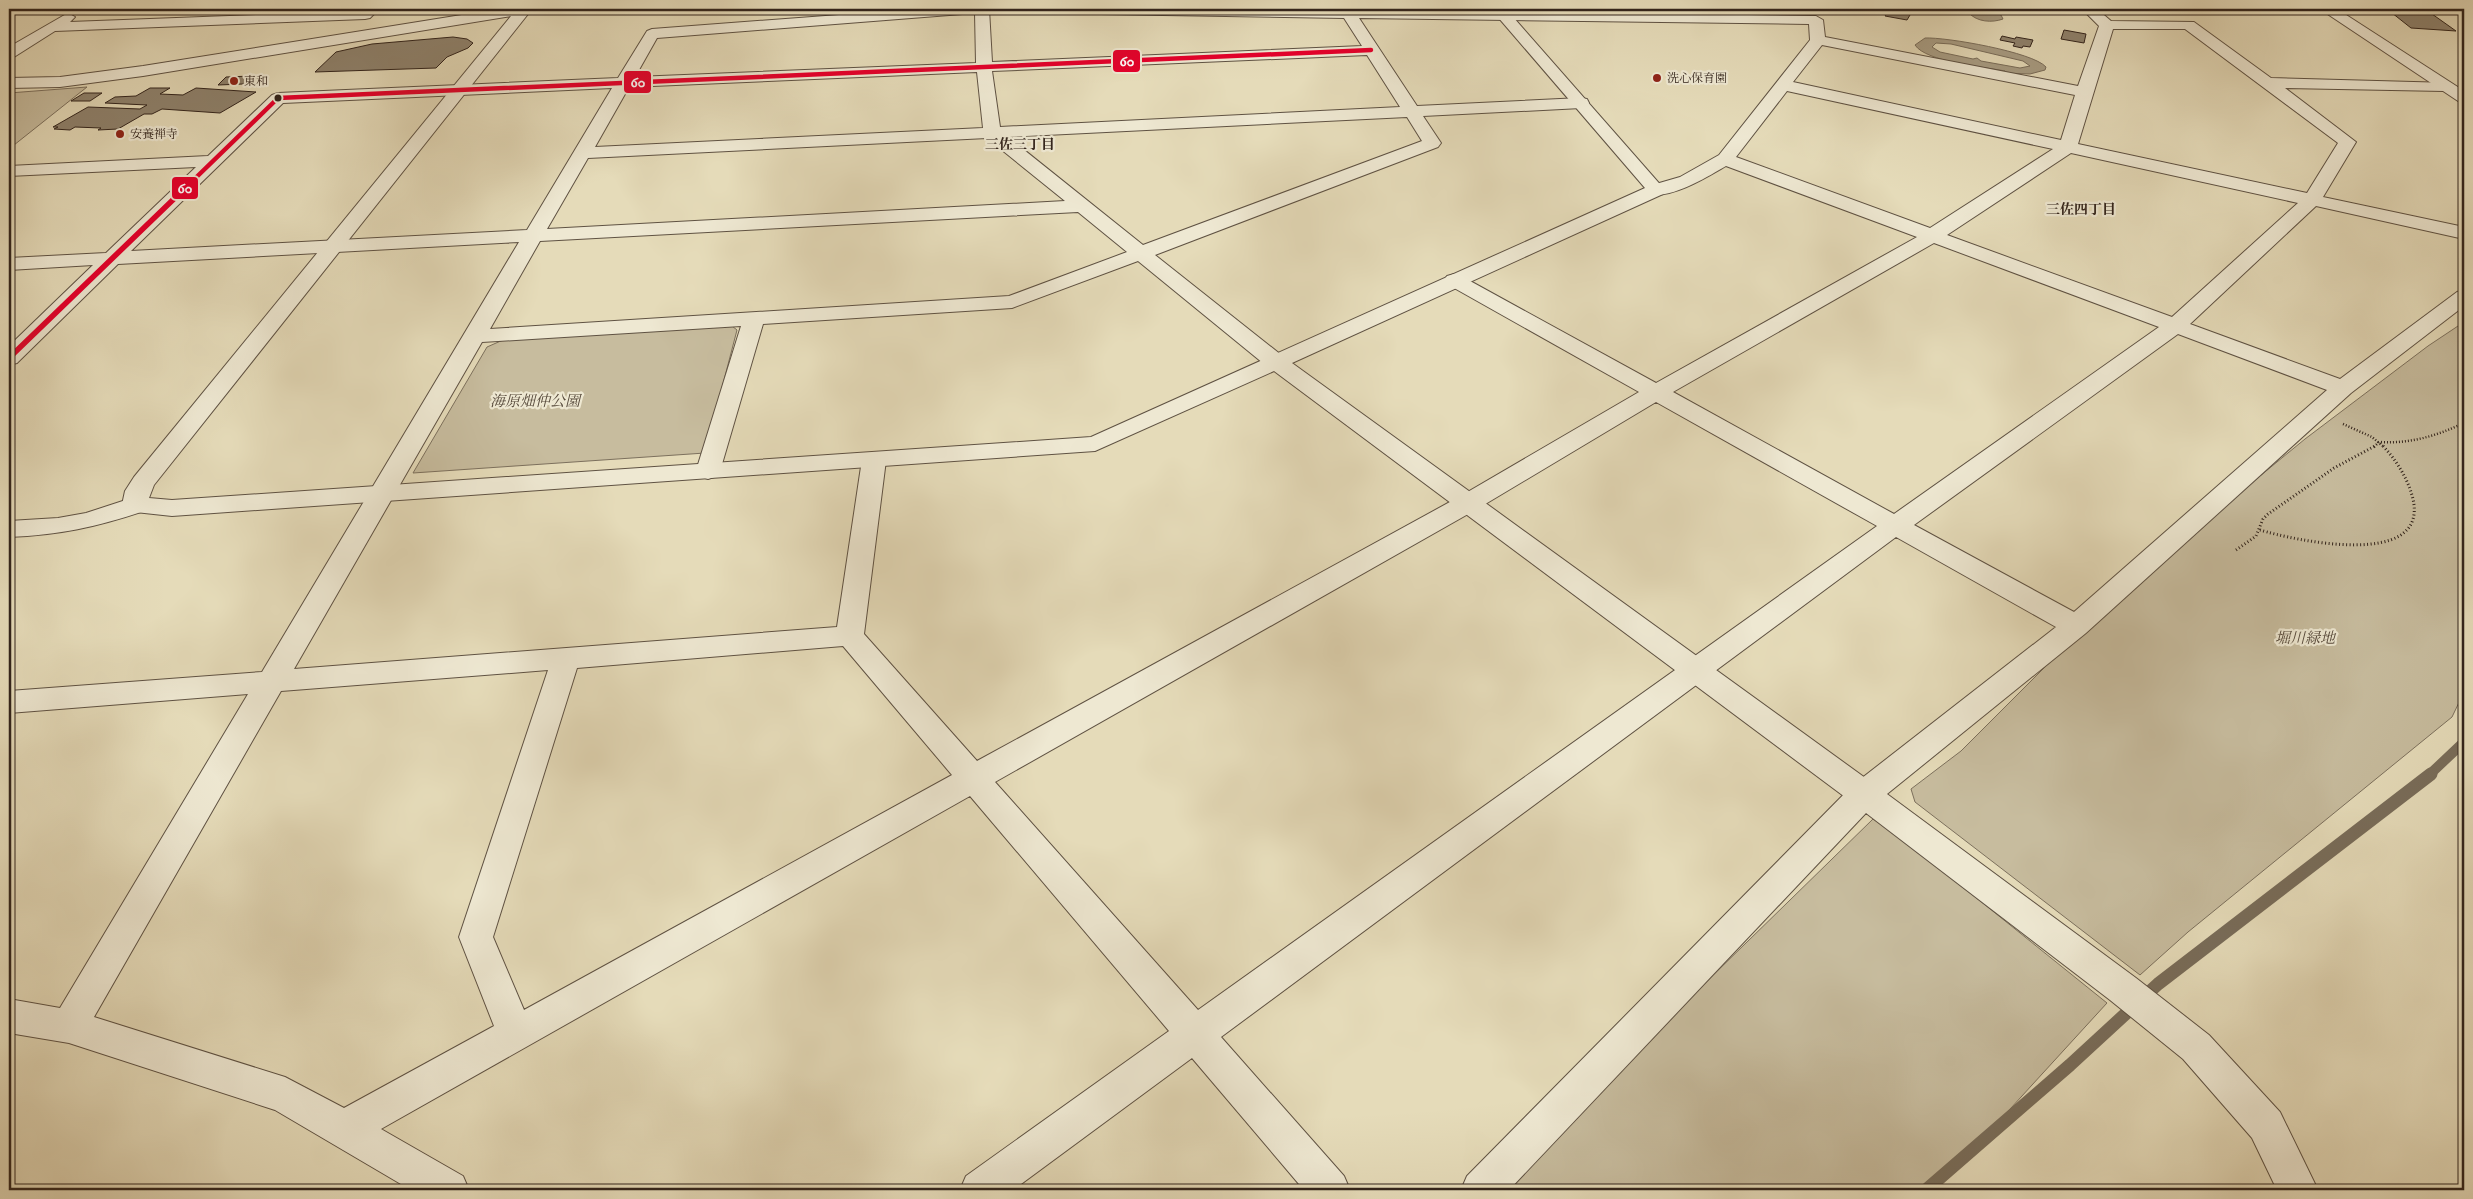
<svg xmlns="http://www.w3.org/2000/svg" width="2473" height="1199" viewBox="0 0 2473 1199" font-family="'IM FELL DW Pica','Noto Serif JP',serif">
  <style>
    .green { fill: #c7bc9e; stroke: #7c705d }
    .water { fill: #a89d84; stroke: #796d5a; fill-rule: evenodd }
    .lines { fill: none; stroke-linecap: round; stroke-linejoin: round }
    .stream-far1 { stroke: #796d5a; stroke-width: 10 }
    .stream { stroke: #796d5a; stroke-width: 13 }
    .building { fill: #8f836e; stroke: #32241c }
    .minor-casing { stroke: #5f5243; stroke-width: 2 }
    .tertiary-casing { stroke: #5f5243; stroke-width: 2 }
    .path-far1 { stroke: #32241c; stroke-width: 2.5; stroke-dasharray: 1 2; stroke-linecap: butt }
    .path { stroke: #32241c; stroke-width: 3; stroke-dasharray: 1 2.5; stroke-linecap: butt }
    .minor { fill: #eee8d2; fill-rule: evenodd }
    .tertiary { fill: #eee8d2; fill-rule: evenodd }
    .bus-1-far1-casing { stroke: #eee8d2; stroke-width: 7 }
    .bus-1-casing { stroke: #eee8d2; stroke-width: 9 }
    .bus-1-far1 { stroke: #e4002b; stroke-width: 4.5 }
    .bus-1 { stroke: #e4002b; stroke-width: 5.5 }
    .poi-dot { fill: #8f2418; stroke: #eee8d2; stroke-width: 2 }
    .bus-dot { fill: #32241c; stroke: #eee8d2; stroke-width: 2 }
    .labels { text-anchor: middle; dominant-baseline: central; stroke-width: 4.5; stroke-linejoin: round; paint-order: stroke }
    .far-poi-label { font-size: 12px; fill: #32241c; stroke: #eee8d2; text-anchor: start }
    .far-neighbourhood-label { font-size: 14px; font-weight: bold; fill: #32241c; stroke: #eee8d2 }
    .park-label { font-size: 15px; font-style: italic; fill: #574a3c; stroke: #eee8d2 }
    .line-badge { stroke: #eee8d2; stroke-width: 2 }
    .badge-label { font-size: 14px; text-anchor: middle; font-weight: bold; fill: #fff }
  </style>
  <rect width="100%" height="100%" fill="#e5dbb9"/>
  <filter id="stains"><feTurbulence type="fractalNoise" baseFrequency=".004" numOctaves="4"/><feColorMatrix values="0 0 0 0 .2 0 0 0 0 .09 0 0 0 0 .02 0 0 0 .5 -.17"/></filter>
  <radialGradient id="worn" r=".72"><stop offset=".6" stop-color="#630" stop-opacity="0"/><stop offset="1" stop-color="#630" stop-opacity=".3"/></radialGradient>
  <g class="green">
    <path d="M87,87L9,149V93Z"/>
    <path d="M2464,322V692L2452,717L2188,932L2140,975L1915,802L1911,789L1961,751L2063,649L2238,494L2305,439L2428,346Z"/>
    <path d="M732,326L737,330L705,453L413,473L487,347L503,340Z"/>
    <path d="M1873,819L1902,838L2107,1003L1936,1190H1493Z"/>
  </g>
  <g class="water">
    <path d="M1973,10H1988L2001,15L2003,19C1992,23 1977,22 1969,13Z"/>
    <path d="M1925,38C1946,37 2033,52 2046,67L2045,70L2030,74L2004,73L2002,72L2005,71C1985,67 1926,62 1915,45ZM1936,43L1951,44L2023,61L2030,66L2020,68L1981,61L1977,58L1973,59L1940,52L1932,47Z"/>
  </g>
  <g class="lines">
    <path class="stream-far1" d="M2429,775L2464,742"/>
    <path class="stream" d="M1926,1190L2070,1065L2158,984L2431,774"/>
  </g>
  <g class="building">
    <path d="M1890,9H1923L1921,11L1913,10L1907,20L1885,16Z"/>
    <path d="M2387,9H2425L2456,31L2411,28Z"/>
    <path d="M2064,30L2086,34L2084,43L2061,39Z"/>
    <path d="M2002,36L2015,39L2016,37L2033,40L2030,47L2023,46L2022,48L2013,46L2015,43L2000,40Z"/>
    <path d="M453,37L467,39L473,43L468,48L447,57L436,68L315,72L336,52L372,44Z"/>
    <path d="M251,76L243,84L218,85L226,77Z"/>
    <path d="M150,88H170L160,94L183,95L196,88L256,92L220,113L162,109L152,114H144L118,129L98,130L101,128L75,127L70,130L54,129L58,127H53L88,107L140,109L147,105L105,103L115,97L136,96Z"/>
    <path d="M84,93H102L90,101H71Z"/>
  </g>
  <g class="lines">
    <defs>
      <g id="minor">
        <path d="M364,9H379L370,18L365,19L55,31L14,57L9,59V47L68,13L75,17L70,22L361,11Z"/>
        <path d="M919,9H989L992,62L1362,46L1344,18L1038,13L1031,9H1349L1816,16L1823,20L1825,37L2078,86L2099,26L2082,9H2097L2111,21L2194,22L2271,78L2450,83L2452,86L2444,91L2285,88L2356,142L2323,197L2464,227V239L2316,206L2190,324L2340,379L2457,292L2464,290V306L2351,393L2086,633L1887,794L2136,978L2209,1035L2280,1112L2318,1190H2277L2252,1138L2183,1059L2110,1000L1866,813L1509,1190H1461L1467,1176L1853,785L2056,627L1896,537L1221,1037L1344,1176L1350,1190H1304L1192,1058L1013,1190H960L966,1176L1169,1031L970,796L381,1129L463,1176L469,1190H411L275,1110L69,1043L9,1033V999L60,1008L248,694L9,713V691L262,672L519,242L118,264L17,363L9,365V346L93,265L9,270V258L106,253L196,167L9,176V166L208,156L272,95L278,93L618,78L647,31L652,29ZM975,13L976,63L635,77L657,38ZM1359,18L1809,24L1810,40L1719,155L1680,177L1649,186L1647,190L1649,194C1672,199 1707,177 1726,166L1917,237L1656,383L1461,276L1454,274L1447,276L1444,280L1447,284L1639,392L1459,497L977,761L864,634L886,460L883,455L874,453L865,455L862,460L837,627L294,669L482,342L741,326L696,471L699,476L708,479L717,476L720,471L763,324L1012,308L1138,261L1269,368L1277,370L1285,368L1288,363L1285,358L1155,255L1438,147L1441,143L1423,116L1581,108L1587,107L1589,103L1587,99L1581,98L1417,106ZM2113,29H2185L2338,143L2307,193L2078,144ZM1822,45L2075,95L2061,140L1793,82ZM1367,55L1400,107L1000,127L992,71ZM977,72L983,128L595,147L629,87ZM612,88L527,230L131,251L283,103ZM1787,91L2053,149L1930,228L1736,157ZM1407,117L1422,141L1143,245L1008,137ZM987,138L1065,201L547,229L588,158ZM2071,153L2298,203L2172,317L1947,235ZM1078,212L1127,252L1009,296L490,329L540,241ZM1934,243L2159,327L1894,514L1673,392ZM2178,334L2327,390L2074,612L1914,525ZM1656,402L1877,526L1198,1010L995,782L1477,509ZM843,646L952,775L524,1010L493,937L577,668ZM548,670L459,937L494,1026L344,1108L285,1077L94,1017L281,691Z"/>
        <path d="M135,497L144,499L148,505L144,511C96,527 60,535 9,537V521L58,518L86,513Z"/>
      </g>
      <g id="tertiary">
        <path d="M499,9H532L154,485L149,498L172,500L1091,437L1645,188L1491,9H1506L1665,190L1663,194L1292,363L1875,785L1880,794L1875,803L1864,807L1853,803L1274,371L1095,451L172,516L126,511L122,505L125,491L134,477L511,16L143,76L60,87L9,88V78L60,77L143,66Z"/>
        <path d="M2320,9H2337L2464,91V103L2458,101Z"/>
      </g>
    </defs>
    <use href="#minor" class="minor-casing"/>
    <use href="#tertiary" class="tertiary-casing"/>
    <g class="path-far1">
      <path d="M2343,424L2372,437L2384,447"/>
      <path d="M2374,447L2379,442C2410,444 2436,436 2464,423"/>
    </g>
    <g class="path">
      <path d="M2260,530C2293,540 2429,570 2413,499C2408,479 2397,461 2383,446"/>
      <path d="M2236,550L2256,536L2263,519L2268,514L2334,468L2375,446"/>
    </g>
    <use href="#minor" class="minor"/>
    <use href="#tertiary" class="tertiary"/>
    <defs>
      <path id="bus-1-far1" d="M178,195L278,98L1371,50"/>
      <path id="bus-1" d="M9,358L179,194"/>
    </defs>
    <use href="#bus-1-far1" class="bus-1-far1-casing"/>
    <use href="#bus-1" class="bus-1-casing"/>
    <use href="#bus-1-far1" class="bus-1-far1"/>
    <use href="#bus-1" class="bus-1"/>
  </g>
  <g class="poi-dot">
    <circle cx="1657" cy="78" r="5"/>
    <circle cx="234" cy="81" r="5"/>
    <circle cx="120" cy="134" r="5"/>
  </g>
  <circle class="bus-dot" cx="278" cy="98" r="4.5"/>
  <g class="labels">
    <g class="far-poi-label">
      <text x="1667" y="78">洗心保育園</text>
      <text x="244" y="81">東和</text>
      <text x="130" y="134">安養禅寺</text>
    </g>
    <g class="far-neighbourhood-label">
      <text x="1020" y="145">三佐三丁目</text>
      <text x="2081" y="210">三佐四丁目</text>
    </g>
    <g class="park-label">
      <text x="535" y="401">海原畑仲公園</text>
      <text x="2305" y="638">堀川緑地</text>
    </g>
  </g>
  <g class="line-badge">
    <rect x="1112" y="49" width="29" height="24" rx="5" fill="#e4002b"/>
    <rect x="623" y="70" width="29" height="24" rx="5" fill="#e4002b"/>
    <rect x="171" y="176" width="28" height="24" rx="5" fill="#e4002b"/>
  </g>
  <g class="badge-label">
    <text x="1127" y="66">60</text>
    <text x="638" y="87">60</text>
    <text x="185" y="193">60</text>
  </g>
  <rect width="2473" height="1199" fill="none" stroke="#e5dbb9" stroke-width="30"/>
  <rect x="10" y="10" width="2453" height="1179" fill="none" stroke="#32241c" stroke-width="2.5"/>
  <rect x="15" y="15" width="2443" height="1169" fill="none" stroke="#32241c"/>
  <rect width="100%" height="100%" filter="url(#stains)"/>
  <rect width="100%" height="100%" fill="url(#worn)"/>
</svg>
